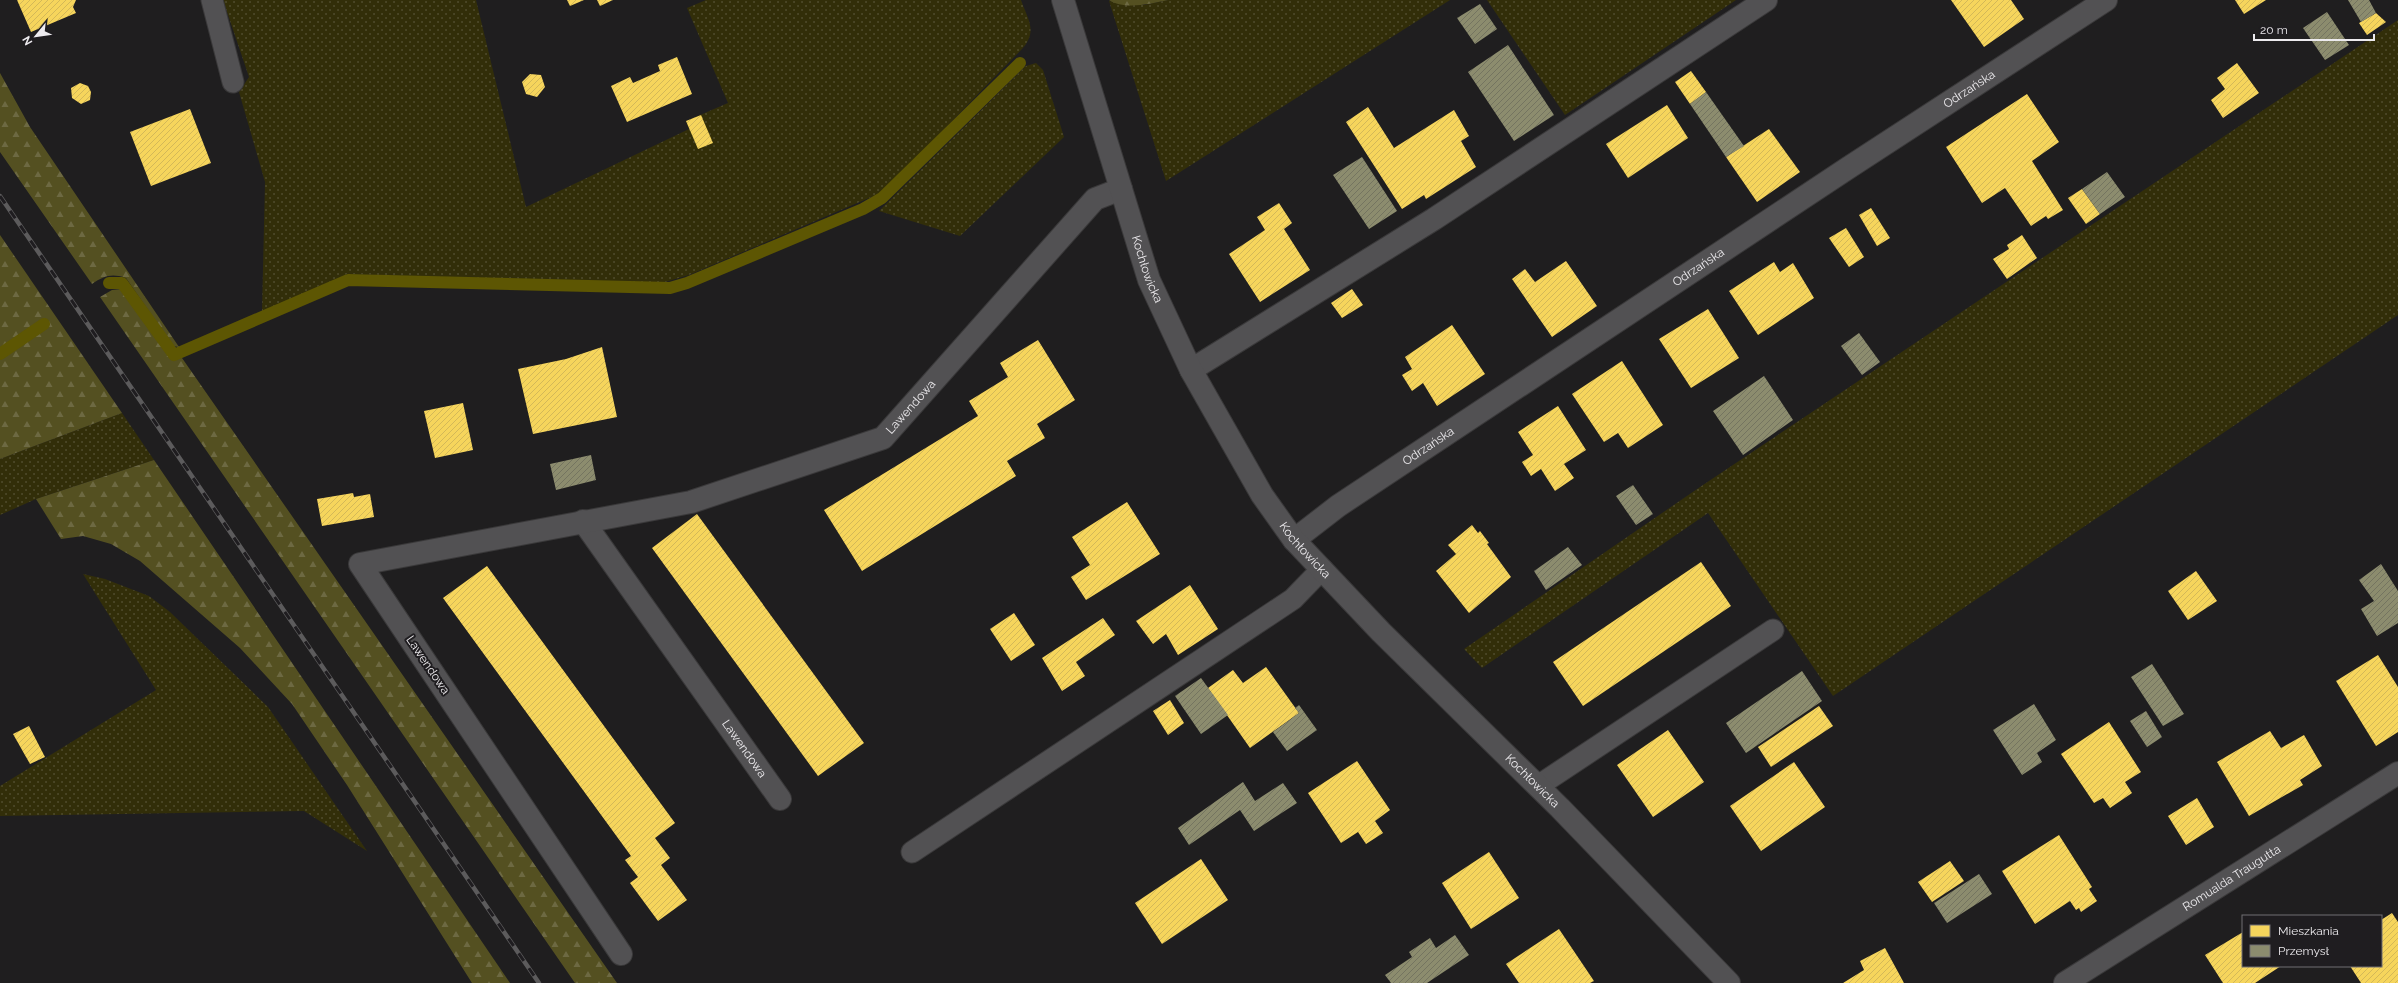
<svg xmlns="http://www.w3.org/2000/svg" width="2398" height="983" viewBox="0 0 2398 983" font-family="Raleway,sans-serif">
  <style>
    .grass { fill: url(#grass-dots) }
    .forest { fill: url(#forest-firs) }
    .homes { fill: url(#homes-hatch) }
    .industry { fill: url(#industry-hatch) }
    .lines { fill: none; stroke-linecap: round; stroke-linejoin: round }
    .stream { stroke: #5d5603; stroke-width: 12 }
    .service-casing { stroke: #3a393a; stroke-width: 23 }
    .minor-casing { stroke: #3a393a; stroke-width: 24 }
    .tertiary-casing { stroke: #3a393a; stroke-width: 24 }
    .service { stroke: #525153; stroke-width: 21 }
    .minor { stroke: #525153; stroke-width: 22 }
    .tertiary { stroke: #525153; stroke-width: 22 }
    .rail-casing { stroke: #5c5b5c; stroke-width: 4.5 }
    .rail { stroke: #1f1d20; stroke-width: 3; stroke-dasharray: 9; stroke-linecap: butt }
    .labels { text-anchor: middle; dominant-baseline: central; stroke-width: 4; stroke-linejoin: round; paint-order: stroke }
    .street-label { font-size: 12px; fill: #edebee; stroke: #1f1d20 }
  </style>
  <defs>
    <pattern id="grass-dots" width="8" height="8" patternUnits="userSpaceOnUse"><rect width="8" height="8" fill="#322e09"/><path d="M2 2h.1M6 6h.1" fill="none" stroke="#504c2d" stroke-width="1.8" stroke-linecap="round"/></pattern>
    <pattern id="forest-firs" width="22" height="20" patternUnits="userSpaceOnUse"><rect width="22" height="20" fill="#545021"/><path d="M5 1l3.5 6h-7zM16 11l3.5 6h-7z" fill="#6d6942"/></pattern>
    <pattern id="homes-hatch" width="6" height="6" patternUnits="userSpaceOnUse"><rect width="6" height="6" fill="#f6d55c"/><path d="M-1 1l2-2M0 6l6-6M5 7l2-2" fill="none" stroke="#d3b858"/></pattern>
    <pattern id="industry-hatch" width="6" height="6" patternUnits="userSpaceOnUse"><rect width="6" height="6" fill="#8c8c6e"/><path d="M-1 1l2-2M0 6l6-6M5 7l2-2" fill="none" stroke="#747460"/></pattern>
  </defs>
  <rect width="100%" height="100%" fill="#1f1e1f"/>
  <g class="grass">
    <path d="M223,0H476L526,207L689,129L686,121L728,103L687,8L706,0H1021C1028,20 1038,31 1022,49L883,192L689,275L665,282L641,283L347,274L262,312L265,182L239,92L249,77Z"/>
    <path d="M1168,0H1450L1166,181L1109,1L1144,5Z"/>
    <path d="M1487,0H1736L1565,115Z"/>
    <path d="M2398,20V315L1833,696L1708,513L1482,668L1464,649L1700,487Z"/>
    <path d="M1036,63L1043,70L1064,137L960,236L879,211L1026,66Z"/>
    <path d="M122,413L154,460L36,499L0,515V459Z"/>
    <path d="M83,574L105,579L149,596L170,612L268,707L367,851L304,811L0,816V786L156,690Z"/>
  </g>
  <g class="forest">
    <path d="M1109,0H1168C1150,4 1124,10 1109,0Z"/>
    <path d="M0,73L30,127L179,347L173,346L126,278C111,273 104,276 92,284L0,152Z"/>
    <path d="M0,235L122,413L0,459Z"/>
    <path d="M121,289L171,359L182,358L617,983H575L100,297L112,290Z"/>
    <path d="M154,460L510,983H472L347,785L292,704L240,648L140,561L111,544L83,536L61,539L36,499Z"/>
  </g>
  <g class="homes">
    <path d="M17,0H76L73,7L76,13L31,32Z"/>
    <path d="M567,0H584L570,6Z"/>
    <path d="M597,0H613L600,6Z"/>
    <path d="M1951,0H2011L2024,19L1984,47Z"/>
    <path d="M2235,0H2266L2244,14Z"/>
    <path d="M2376,13L2386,22L2367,35L2359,23Z"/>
    <path d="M677,57L692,94L627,122L611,86L630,77L633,83L660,71L658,65Z"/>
    <path d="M2237,63L2259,93L2223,118L2211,100L2225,89L2217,78Z"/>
    <path d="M1691,71L1706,92L1690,104L1675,82Z"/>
    <path d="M530,74L541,75L545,87L537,97L526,94L522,82Z"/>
    <path d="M80,83L88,86L91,92L90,100L81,104L72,98L71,88Z"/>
    <path d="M2027,94L2059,142L2032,161L2063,210L2048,219L2046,216L2031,226L2005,188L1982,203L1946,147Z"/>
    <path d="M1667,105L1688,138L1628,178L1606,144Z"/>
    <path d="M1368,107L1394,148L1454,110L1469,136L1461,141L1476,167L1426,199L1424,195L1402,209L1346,122Z"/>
    <path d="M190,109L211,163L151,186L130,132Z"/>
    <path d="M701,115L713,143L698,149L686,121Z"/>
    <path d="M1769,129L1800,172L1757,202L1726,157Z"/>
    <path d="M2082,189L2100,214L2086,224L2068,198Z"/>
    <path d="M1279,203L1292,223L1284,229L1310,270L1260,302L1229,254L1265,230L1257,217Z"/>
    <path d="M1871,208L1890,238L1877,246L1859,215Z"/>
    <path d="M1846,228L1864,257L1849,267L1829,238Z"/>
    <path d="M2022,235L2037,258L2007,279L1993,259L2009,249L2007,245Z"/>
    <path d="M1566,261L1597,306L1552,337L1512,279L1525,269L1535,282Z"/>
    <path d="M1774,262L1780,272L1793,263L1814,298L1758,335L1729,291Z"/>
    <path d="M1352,289L1363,305L1342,318L1331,303Z"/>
    <path d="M1708,309L1739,358L1691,388L1659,339Z"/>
    <path d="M1452,325L1485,374L1437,406L1423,383L1412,391L1402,375L1412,369L1405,357Z"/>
    <path d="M1038,340L1075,400L1037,424L1045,438L1007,461L1016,476L862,571L824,510L978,416L969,401L1008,377L1000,363Z"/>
    <path d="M602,347L617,417L533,434L518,369L566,359Z"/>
    <path d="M1622,361L1663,425L1628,448L1618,433L1604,442L1572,394Z"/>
    <path d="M463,403L473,450L435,458L424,411Z"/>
    <path d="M1558,406L1586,450L1564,464L1574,478L1555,491L1541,469L1531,476L1522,462L1533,455L1518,432Z"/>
    <path d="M353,493L354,497L370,494L374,517L322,526L317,499Z"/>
    <path d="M1127,502L1160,554L1086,600L1071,577L1090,565L1072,537Z"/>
    <path d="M697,514L864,743L818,776L652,548Z"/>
    <path d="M1472,525L1478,533L1480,531L1489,543L1487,544L1511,577L1469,613L1436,571L1456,554L1448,545Z"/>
    <path d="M1701,562L1731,606L1583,706L1553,662Z"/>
    <path d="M487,566L675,823L655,838L670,858L661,865L687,900L658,921L630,883L638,877L625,860L631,856L443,598Z"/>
    <path d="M2196,571L2217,601L2188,620L2168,591Z"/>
    <path d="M1190,585L1218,629L1178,655L1166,634L1153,644L1136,621Z"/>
    <path d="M1014,613L1035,645L1011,661L990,629Z"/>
    <path d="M1103,618L1115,635L1076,662L1085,676L1062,691L1042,658Z"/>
    <path d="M2378,655L2398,687V732L2376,746L2336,681Z"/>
    <path d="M1266,667L1299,713L1250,748L1208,688L1233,670L1243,683Z"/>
    <path d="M1170,700L1184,723L1168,735L1153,711Z"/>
    <path d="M1819,706L1833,726L1771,767L1758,747Z"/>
    <path d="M2109,722L2141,772L2125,782L2132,793L2110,808L2103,798L2094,803L2061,754Z"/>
    <path d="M29,726L45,757L30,764L13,734Z"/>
    <path d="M1668,730L1704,782L1653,817L1617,765Z"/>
    <path d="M2270,731L2281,748L2304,735L2322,766L2300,780L2303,785L2249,816L2217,762Z"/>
    <path d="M1357,761L1390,810L1375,821L1383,833L1366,844L1358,832L1341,843L1308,793Z"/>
    <path d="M1794,762L1825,807L1761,851L1730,806Z"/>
    <path d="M2197,798L2214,827L2186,845L2168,816Z"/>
    <path d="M2059,835L2092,887L2089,889L2097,901L2081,912L2079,908L2076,910L2070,901L2035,924L2002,871Z"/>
    <path d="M1489,852L1519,898L1471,929L1442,883Z"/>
    <path d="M1201,859L1228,900L1162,944L1135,903Z"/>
    <path d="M1950,861L1964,881L1932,902L1918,882Z"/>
    <path d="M2392,913L2398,922V983H2361L2350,966H2381V920Z"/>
    <path d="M1559,929L1594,981L1590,983H1519L1506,964Z"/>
    <path d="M2243,932V966H2281L2255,983H2223L2205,955Z"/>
    <path d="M1885,948L1904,983H1843L1864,970L1860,961Z"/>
  </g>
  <g class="industry">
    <path d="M2348,0H2369L2376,13L2361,22Z"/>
    <path d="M1480,4L1497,29L1475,44L1457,18Z"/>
    <path d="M2327,12L2349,45L2325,60L2303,28Z"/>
    <path d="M1508,45L1554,115L1514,141L1468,72Z"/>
    <path d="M1706,92L1744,146L1726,157L1690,104Z"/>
    <path d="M1362,157L1397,211L1369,229L1333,175Z"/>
    <path d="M2107,172L2125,197L2100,214L2082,189Z"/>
    <path d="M1859,333L1880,362L1862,375L1841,346Z"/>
    <path d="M1764,376L1793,420L1743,455L1713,411Z"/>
    <path d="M591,455L596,480L556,490L550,464Z"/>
    <path d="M1633,485L1653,514L1636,525L1616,496Z"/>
    <path d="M1568,547L1582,565L1546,590L1534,571Z"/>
    <path d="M2381,564L2398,591V623L2377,636L2361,609L2374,601L2359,580Z"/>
    <path d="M2152,664L2184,714L2163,726L2131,677Z"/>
    <path d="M1802,671L1822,701L1746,753L1726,723Z"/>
    <path d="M1201,678L1228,715L1201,734L1175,696Z"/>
    <path d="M2034,704L2056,740L2037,753L2042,762L2022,775L1993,730Z"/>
    <path d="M1299,705L1317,730L1287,751L1273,732L1299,713L1295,708Z"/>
    <path d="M2146,711L2162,737L2147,747L2130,721Z"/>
    <path d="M1243,782L1255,801L1283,783L1297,803L1254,831L1240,810L1189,845L1178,828Z"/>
    <path d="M1979,874L1992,894L1947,923L1934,903Z"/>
    <path d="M1455,935L1469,955L1427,983H1391L1385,975L1412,957L1409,952L1430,938L1436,948Z"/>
  </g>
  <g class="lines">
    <g class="stream">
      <path d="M109,283H122L174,355L348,280L670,288L687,283L863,209L882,198L1020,63"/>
      <path d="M0,354L44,324"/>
    </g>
    <defs>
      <g id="service">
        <path d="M212,0L233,82"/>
        <path d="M1538,786L1773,630"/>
        <path d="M912,852L1293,599L1322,569"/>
      </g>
      <g id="minor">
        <path d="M1191,370L1434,219L1766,0"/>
        <path id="s1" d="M583,521L780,799"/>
        <path id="s2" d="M1294,540L1338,506L1848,168L2106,0"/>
        <path id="s3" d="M621,954L360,564L691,502L883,438L1095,199L1121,189"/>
        <path id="s4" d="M2065,983L2398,773"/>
      </g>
      <g id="tertiary">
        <path id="s5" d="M1063,0L1149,280L1191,370L1262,495L1294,540L1381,632L1560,808L1729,983"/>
      </g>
    </defs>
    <use href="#service" class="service-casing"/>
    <use href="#minor" class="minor-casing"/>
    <use href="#tertiary" class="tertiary-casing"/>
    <use href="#service" class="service"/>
    <use href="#minor" class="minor"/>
    <use href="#tertiary" class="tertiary"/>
    <defs>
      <path id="rail" d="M0,196L539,983"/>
    </defs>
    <use href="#rail" class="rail-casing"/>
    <use href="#rail" class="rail"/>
  </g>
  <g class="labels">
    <g class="street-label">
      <text stroke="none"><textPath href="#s2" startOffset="812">Odrzańska</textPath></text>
      <text stroke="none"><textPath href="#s2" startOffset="488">Odrzańska</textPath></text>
      <text stroke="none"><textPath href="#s5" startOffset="282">Kochłowicka</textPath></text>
      <text stroke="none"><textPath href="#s3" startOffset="1050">Lawendowa</textPath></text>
      <text stroke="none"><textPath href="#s2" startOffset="164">Odrzańska</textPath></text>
      <text stroke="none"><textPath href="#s5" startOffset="606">Kochłowicka</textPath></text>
      <text transform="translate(428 665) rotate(56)">Lawendowa</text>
      <text stroke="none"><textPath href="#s1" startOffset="279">Lawendowa</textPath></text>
      <text stroke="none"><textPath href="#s5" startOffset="930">Kochłowicka</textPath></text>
      <text stroke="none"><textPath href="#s4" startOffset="197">Romualda Traugutta</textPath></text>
    </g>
  </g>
  <rect x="2242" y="915" width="140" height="52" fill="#1f1d20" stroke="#716f72"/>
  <rect x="2250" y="925" width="20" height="12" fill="#f6d55c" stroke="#716f72"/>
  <text x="2278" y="935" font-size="12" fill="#edebee">Mieszkania</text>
  <rect x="2250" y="945" width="20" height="12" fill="#8c8c6e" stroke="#716f72"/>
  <text x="2278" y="955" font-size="12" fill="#edebee">Przemysł</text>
  <g transform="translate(36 36) rotate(241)" stroke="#1f1d20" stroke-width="3" paint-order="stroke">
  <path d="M0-3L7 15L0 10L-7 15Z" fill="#edebee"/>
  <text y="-6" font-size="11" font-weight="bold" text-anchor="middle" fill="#edebee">N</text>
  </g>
  <path d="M2254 34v6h120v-6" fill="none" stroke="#edebee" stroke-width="2"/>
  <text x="2260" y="34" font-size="12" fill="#edebee" stroke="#1f1d20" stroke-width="3" paint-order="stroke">20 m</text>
</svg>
